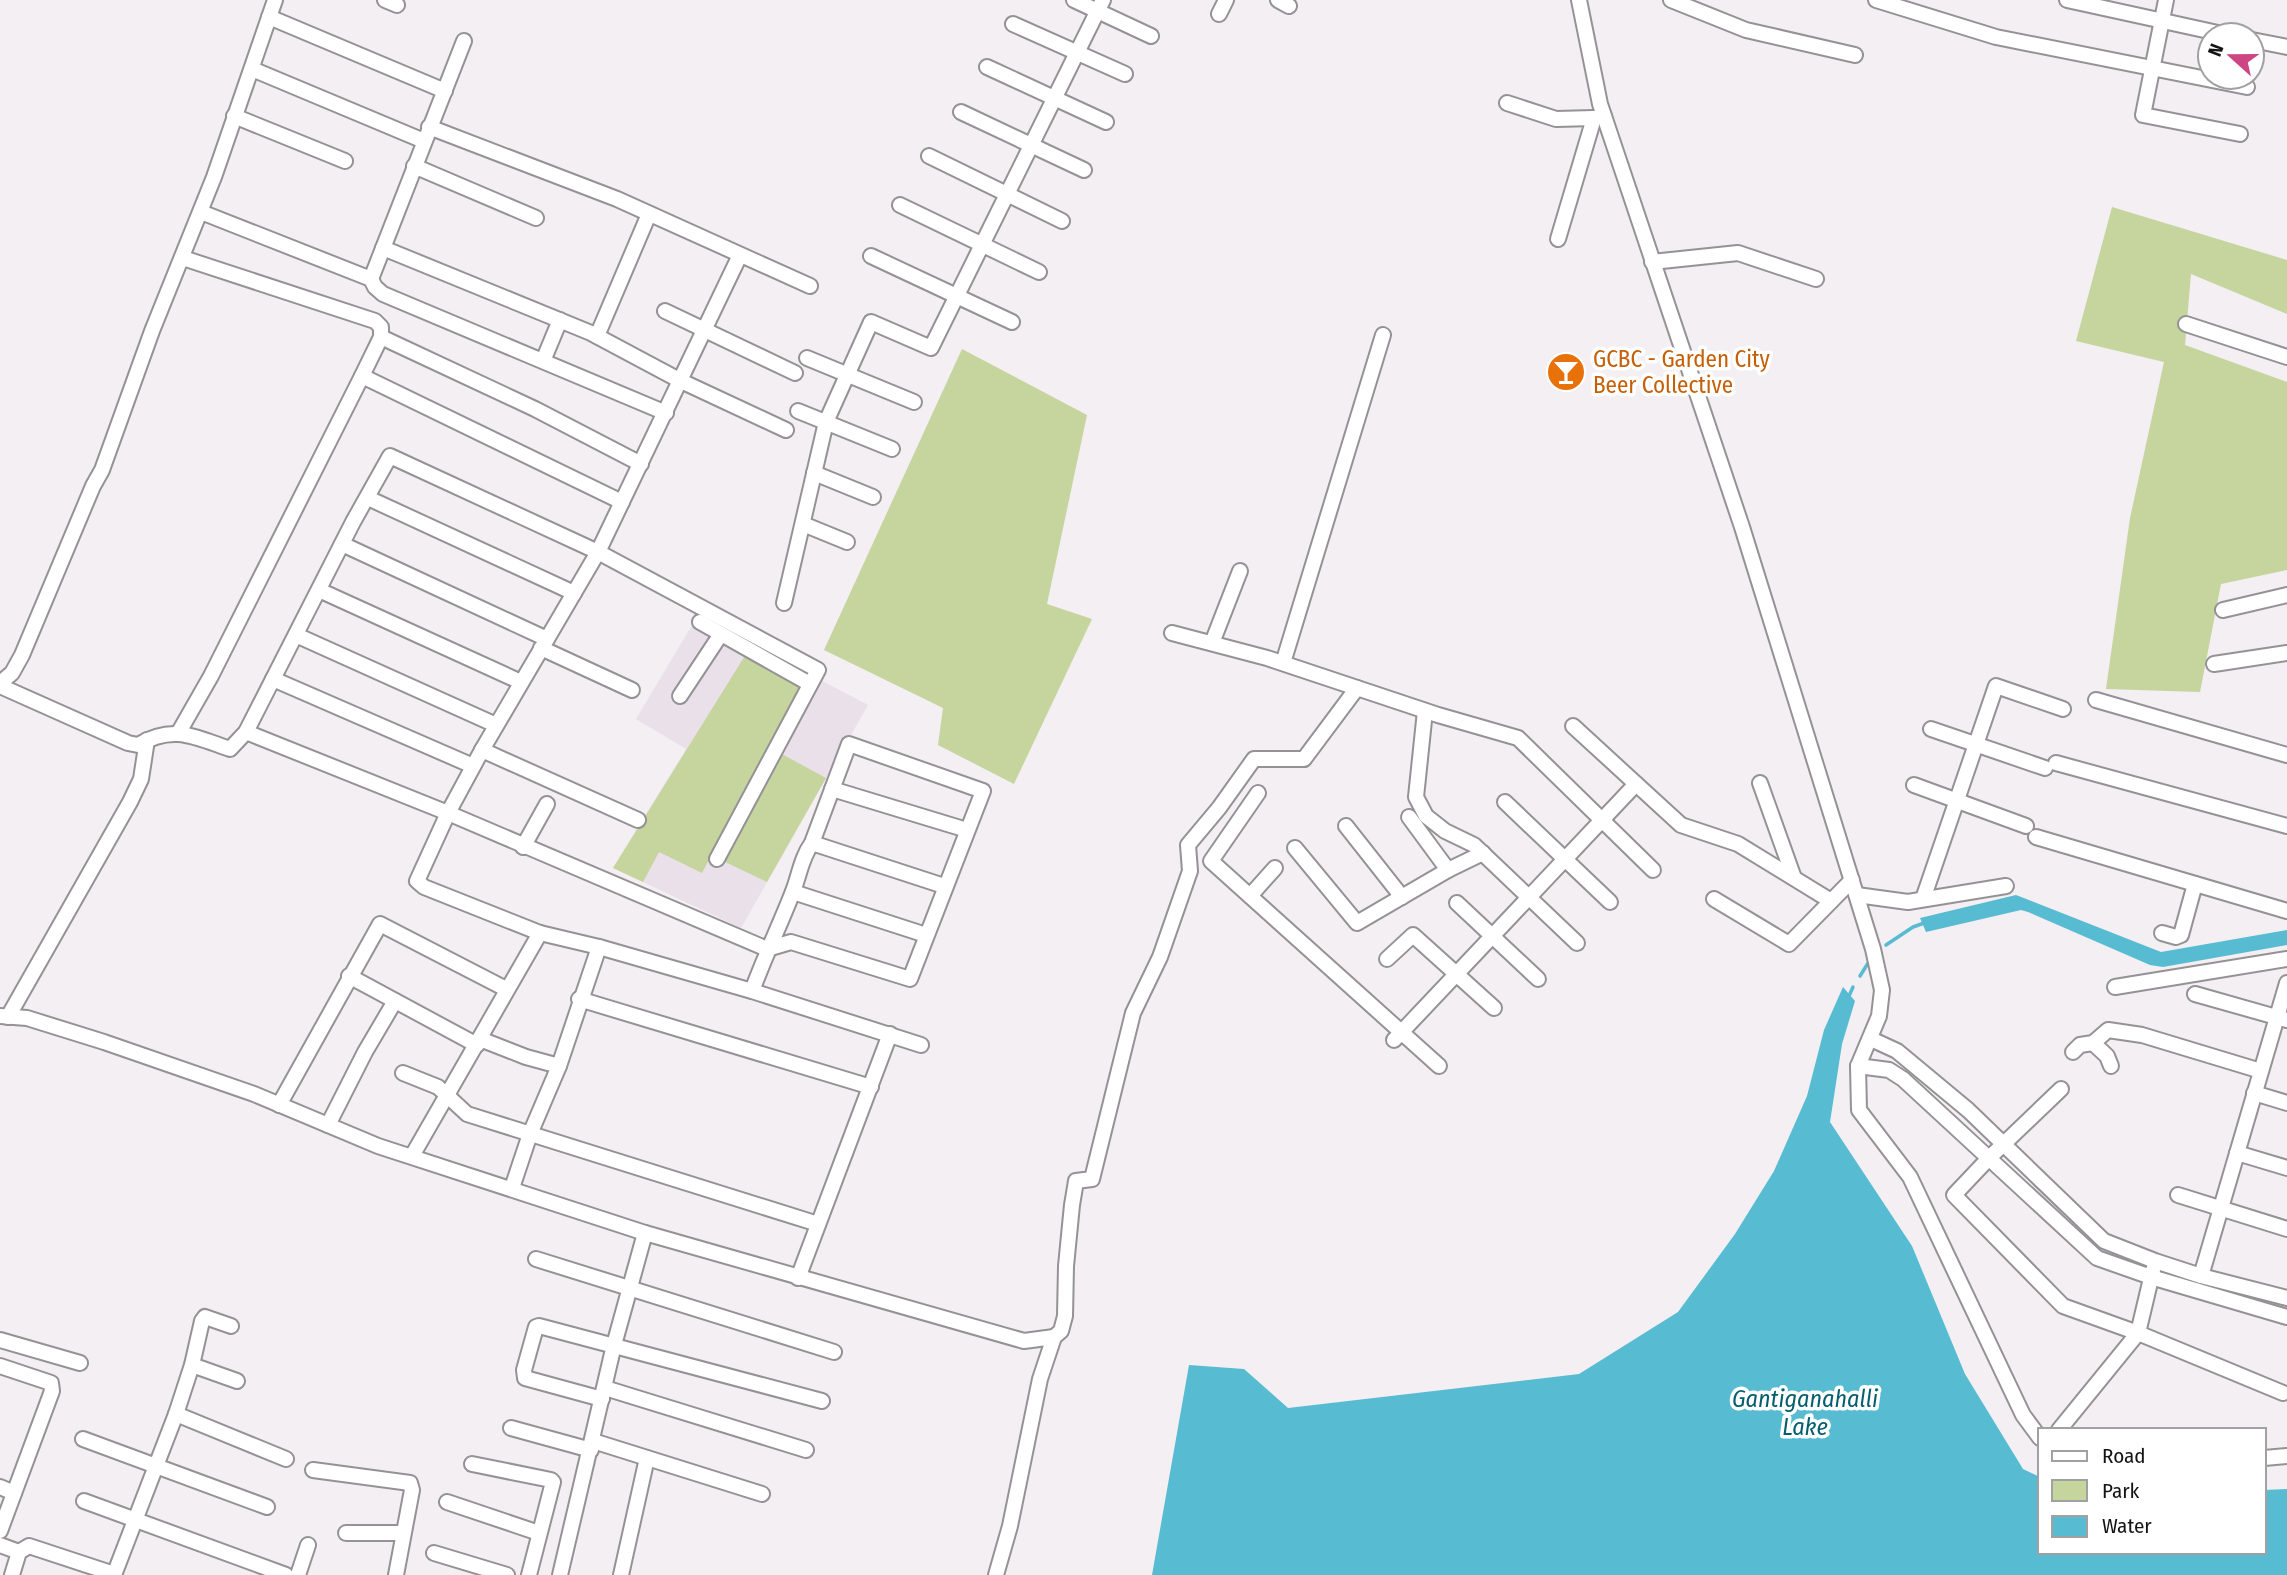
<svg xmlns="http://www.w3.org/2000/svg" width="2287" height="1575" viewBox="0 0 2287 1575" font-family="'Fira Sans Condensed',sans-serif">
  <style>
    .built { fill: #e9e0ea }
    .green { fill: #c6d49d }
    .water { fill: #57bbd2 }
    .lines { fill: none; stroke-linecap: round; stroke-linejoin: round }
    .stream { stroke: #57bbd2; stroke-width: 3.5 }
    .minor-casing { stroke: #959296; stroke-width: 18 }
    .minor { stroke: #fff; stroke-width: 14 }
    .labels { text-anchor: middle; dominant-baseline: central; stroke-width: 7; stroke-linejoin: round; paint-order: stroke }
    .food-label { font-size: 23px; fill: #c56008; stroke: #fff; text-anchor: start }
    .water-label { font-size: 24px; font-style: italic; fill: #055e6e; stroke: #fff }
  </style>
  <rect width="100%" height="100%" fill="#f3eff3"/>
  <path class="built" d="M698,615L868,705L741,928L613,868L686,749L636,719Z"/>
  <g class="green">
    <path d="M2112,207L2287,260V314L2191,274L2185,345L2287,382V570L2221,584L2200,692L2106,689L2130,518L2164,362L2076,341Z"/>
    <path d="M962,349L1087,415L1047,604L1092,619L1014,784L938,745L943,708L824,650Z"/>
    <path d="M746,654L802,684L702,873L659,852L643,882L613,868Z"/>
    <path d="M780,753L826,778L767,882L723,861Z"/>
  </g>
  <g class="water">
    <path d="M2016,895L2161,952L2287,930V945L2163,967L2150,965L2028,912L2021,910L1926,932L1920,918Z"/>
    <path d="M1843,987L1855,1001L1842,1044L1830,1122L1912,1246L1965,1374L2023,1469L2040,1477V1552H2264V1490L2287,1489V1575H1152L1189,1365L1244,1369L1288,1408L1579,1374L1678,1312L1735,1234L1774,1171L1807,1096L1824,1030Z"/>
  </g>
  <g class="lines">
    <g class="stream">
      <path d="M1886,945L1913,927L1927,922"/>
      <path d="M1860,976L1870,960"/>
      <path d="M1849,996L1853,987"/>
    </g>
    <defs>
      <g id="minor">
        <path d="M385,0L397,5"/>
        <path d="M1074,0L1151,36"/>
        <path d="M1278,0L1289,6"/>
        <path d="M1579,0L1600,104L1742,527L1873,949L1882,990L1879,1016L1858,1066L1859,1110L1910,1177L2023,1415L2040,1438"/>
        <path d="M1671,0L1746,30L1855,55"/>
        <path d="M1876,0L1996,37L2247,87"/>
        <path d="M2067,0L2227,35"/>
        <path d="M2166,0L2143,115L2240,134"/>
        <path d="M1219,14L1226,0"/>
        <path d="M269,17L445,91"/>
        <path d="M1013,24L1125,74"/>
        <path d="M2252,40L2287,47"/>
        <path d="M987,67L1106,122"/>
        <path d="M252,69L424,141"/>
        <path d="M1507,103L1556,119L1594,118"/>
        <path d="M961,112L1084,170"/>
        <path d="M234,116L345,161"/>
        <path d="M429,127L617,199L810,286"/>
        <path d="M929,156L1062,221"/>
        <path d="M414,166L536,218"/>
        <path d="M900,205L1039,272"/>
        <path d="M201,212L371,279L375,287L383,294L666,413"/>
        <path d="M1558,239L1594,118L1604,116"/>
        <path d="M383,248L591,333L681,381L786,430"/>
        <path d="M740,255L598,552L482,750L448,813L417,881L424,887L540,933L599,947L752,991L921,1045"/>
        <path d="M871,256L1012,322"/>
        <path d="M1652,262L1738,253L1816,279"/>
        <path d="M371,279L464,41"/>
        <path d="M665,311L795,373"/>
        <path d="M2186,324L2287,357"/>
        <path d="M597,336L649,214"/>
        <path d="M381,337L535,409L641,464"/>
        <path d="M807,358L914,402"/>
        <path d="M543,361L560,320"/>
        <path d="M362,376L622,502"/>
        <path d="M798,411L892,449"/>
        <path d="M814,473L873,497"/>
        <path d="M368,498L574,593"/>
        <path d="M803,524L847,542"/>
        <path d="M342,544L547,639"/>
        <path d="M319,590L521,682"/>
        <path d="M784,603L826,422L871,322L931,348L1103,0"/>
        <path d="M2223,610L2287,595"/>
        <path d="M700,622L810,684"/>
        <path d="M1172,633L1267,658L1438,715L1518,738L1653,870"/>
        <path d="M296,635L496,725"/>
        <path d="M1212,643L1240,571"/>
        <path d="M541,648L632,690"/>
        <path d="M1283,663L1383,335"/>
        <path d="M2214,664L2287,653"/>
        <path d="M273,679L473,766"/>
        <path d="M0,683L12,673L22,655L93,486L102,470L152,331L214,177L275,0"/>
        <path d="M0,686L128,743L138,745C173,724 195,737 230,749L246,732L353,522L390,456L598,552L818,670L717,859"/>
        <path d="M680,696L721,634"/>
        <path d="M2096,700L2287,755"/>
        <path d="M1425,711L1416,797L1426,816L1445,831L1474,845L1577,943"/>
        <path d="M1573,726L1681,825L1738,844L1831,901"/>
        <path d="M1931,729L2045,768"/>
        <path d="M179,732L211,676L362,376L381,337V327L375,321L183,258"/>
        <path d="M246,732L448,813L767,949L791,942L910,979L983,791L849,744L812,843C801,858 799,877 792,894C779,927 764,958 752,991"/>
        <path d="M482,750L638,820"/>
        <path d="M2056,763L2287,826"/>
        <path d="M1760,783L1794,878"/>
        <path d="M1914,785L2026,826"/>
        <path d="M832,789L967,830"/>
        <path d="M1258,793L1211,861L1439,1066"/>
        <path d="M1505,802L1610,902"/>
        <path d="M1409,817L1448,870"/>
        <path d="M1346,826L1402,897"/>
        <path d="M2036,837L2287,911"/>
        <path d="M812,843L944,886"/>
        <path d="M523,847L547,804"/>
        <path d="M1295,848L1357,923L1448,870L1483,853"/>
        <path d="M793,892L926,935"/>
        <path d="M1857,895L1908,902L2006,886"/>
        <path d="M1250,896L1275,868"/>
        <path d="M1714,899L1789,944L1852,880"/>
        <path d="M1923,899L1996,686L2063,709"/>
        <path d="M1457,903L1538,979"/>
        <path d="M2162,933L2176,937L2181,935L2195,884"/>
        <path d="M1387,959L1413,935L1494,1008"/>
        <path d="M349,976L477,1045"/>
        <path d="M2115,987L2287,959"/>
        <path d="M2195,994L2287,1020"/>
        <path d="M579,999L871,1087"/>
        <path d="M0,1016L27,1018L104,1042L254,1094L378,1146L645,1233L1024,1341L1054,1337"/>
        <path d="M8,1017L130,802L141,779L147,740"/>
        <path d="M480,1039L526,1057L559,1066"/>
        <path d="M1871,1039L1897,1051L1968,1110L2104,1241L2155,1261L2201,1276L2287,1298"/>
        <path d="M1394,1040L1636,784"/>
        <path d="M2093,1043L2107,1056L2111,1066"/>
        <path d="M2073,1052L2080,1045L2093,1043L2108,1030L2142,1035L2261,1071"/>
        <path d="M1858,1066L1889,1070L1903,1079L2097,1258L2151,1277L2287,1317"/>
        <path d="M403,1073L438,1087L467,1114L818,1224"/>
        <path d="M2061,1089L1990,1157L1954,1195L2063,1306L2138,1333L2283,1393"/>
        <path d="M2254,1093L2287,1103"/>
        <path d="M279,1105L380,924L506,989"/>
        <path d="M328,1125L365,1052L395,1001"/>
        <path d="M2237,1153L2287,1168"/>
        <path d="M412,1156L540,933"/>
        <path d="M512,1188L530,1134L559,1066L599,947"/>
        <path d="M2178,1195L2287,1229"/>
        <path d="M536,1259L834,1352"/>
        <path d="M2201,1276L2287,983"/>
        <path d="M798,1278L890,1034"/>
        <path d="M0,1340L80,1363"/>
        <path d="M192,1365L237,1381"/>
        <path d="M0,1366L51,1383L52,1391L0,1531"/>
        <path d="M605,1388L806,1450"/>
        <path d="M602,1399L525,1378L524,1370L536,1327L539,1326L822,1401"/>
        <path d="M176,1414L286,1459"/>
        <path d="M511,1428L591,1450"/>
        <path d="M2059,1430L2138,1333L2153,1270"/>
        <path d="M83,1439L267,1507"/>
        <path d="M593,1441L762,1494"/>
        <path d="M2264,1458L2287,1456"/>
        <path d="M472,1464L551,1480L553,1482L529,1575"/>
        <path d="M313,1470L410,1483L412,1490L396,1575"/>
        <path d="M0,1487L14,1493"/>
        <path d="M84,1501L286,1575"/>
        <path d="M447,1502L539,1533"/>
        <path d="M346,1533H403"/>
        <path d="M0,1545L19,1552"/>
        <path d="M434,1553L507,1575"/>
        <path d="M12,1575L19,1552L29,1546L114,1574"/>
        <path d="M114,1575L176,1414L192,1365L202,1321L205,1317L231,1326"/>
        <path d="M298,1575L308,1545"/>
        <path d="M560,1575L614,1345L645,1233"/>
        <path d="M621,1575L647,1458"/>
        <path d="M996,1575L1010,1526L1040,1379L1054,1337L1061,1331L1065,1316L1066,1266L1072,1205L1076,1181L1092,1179L1133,1013L1160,957L1190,871L1188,845L1219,808L1254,759H1304L1357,688"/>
      </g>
    </defs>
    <use href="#minor" class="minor-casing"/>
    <use href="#minor" class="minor"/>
  </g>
  <defs>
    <symbol id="bar-disc" viewBox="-11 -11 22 22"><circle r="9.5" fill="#e8710a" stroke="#fff"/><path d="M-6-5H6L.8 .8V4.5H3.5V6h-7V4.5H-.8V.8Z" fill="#fff"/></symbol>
  </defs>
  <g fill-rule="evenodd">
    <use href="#bar-disc" x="1544" y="350" width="44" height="44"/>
  </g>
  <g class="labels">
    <g class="food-label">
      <text x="1593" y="359">GCBC - Garden City<tspan x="1593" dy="26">Beer Collective</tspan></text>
    </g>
    <g class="water-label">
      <text x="1805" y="1399">Gantiganahalli<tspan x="1805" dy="28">Lake</tspan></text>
    </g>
  </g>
  <rect x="2038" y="1428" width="228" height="126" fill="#ffffff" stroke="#a1a1a1" stroke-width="2"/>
  <rect x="2052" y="1451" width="35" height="10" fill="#ffffff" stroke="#a1a1a1" stroke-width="2"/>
  <text x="2102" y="1463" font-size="21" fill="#151415">Road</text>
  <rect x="2052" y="1480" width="35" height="21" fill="#c6d49d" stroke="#a1a1a1" stroke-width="2"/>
  <text x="2102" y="1498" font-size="21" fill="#151415">Park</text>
  <rect x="2052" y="1516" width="35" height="21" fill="#57bbd2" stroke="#a1a1a1" stroke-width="2"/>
  <text x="2102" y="1533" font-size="21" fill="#151415">Water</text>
  <g transform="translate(2231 56) rotate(291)"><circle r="33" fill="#ffffff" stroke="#a1a1a1" stroke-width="2"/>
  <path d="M0-5L12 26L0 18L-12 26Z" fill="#cd4683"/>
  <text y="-10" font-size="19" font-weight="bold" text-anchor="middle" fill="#151415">N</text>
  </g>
</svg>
